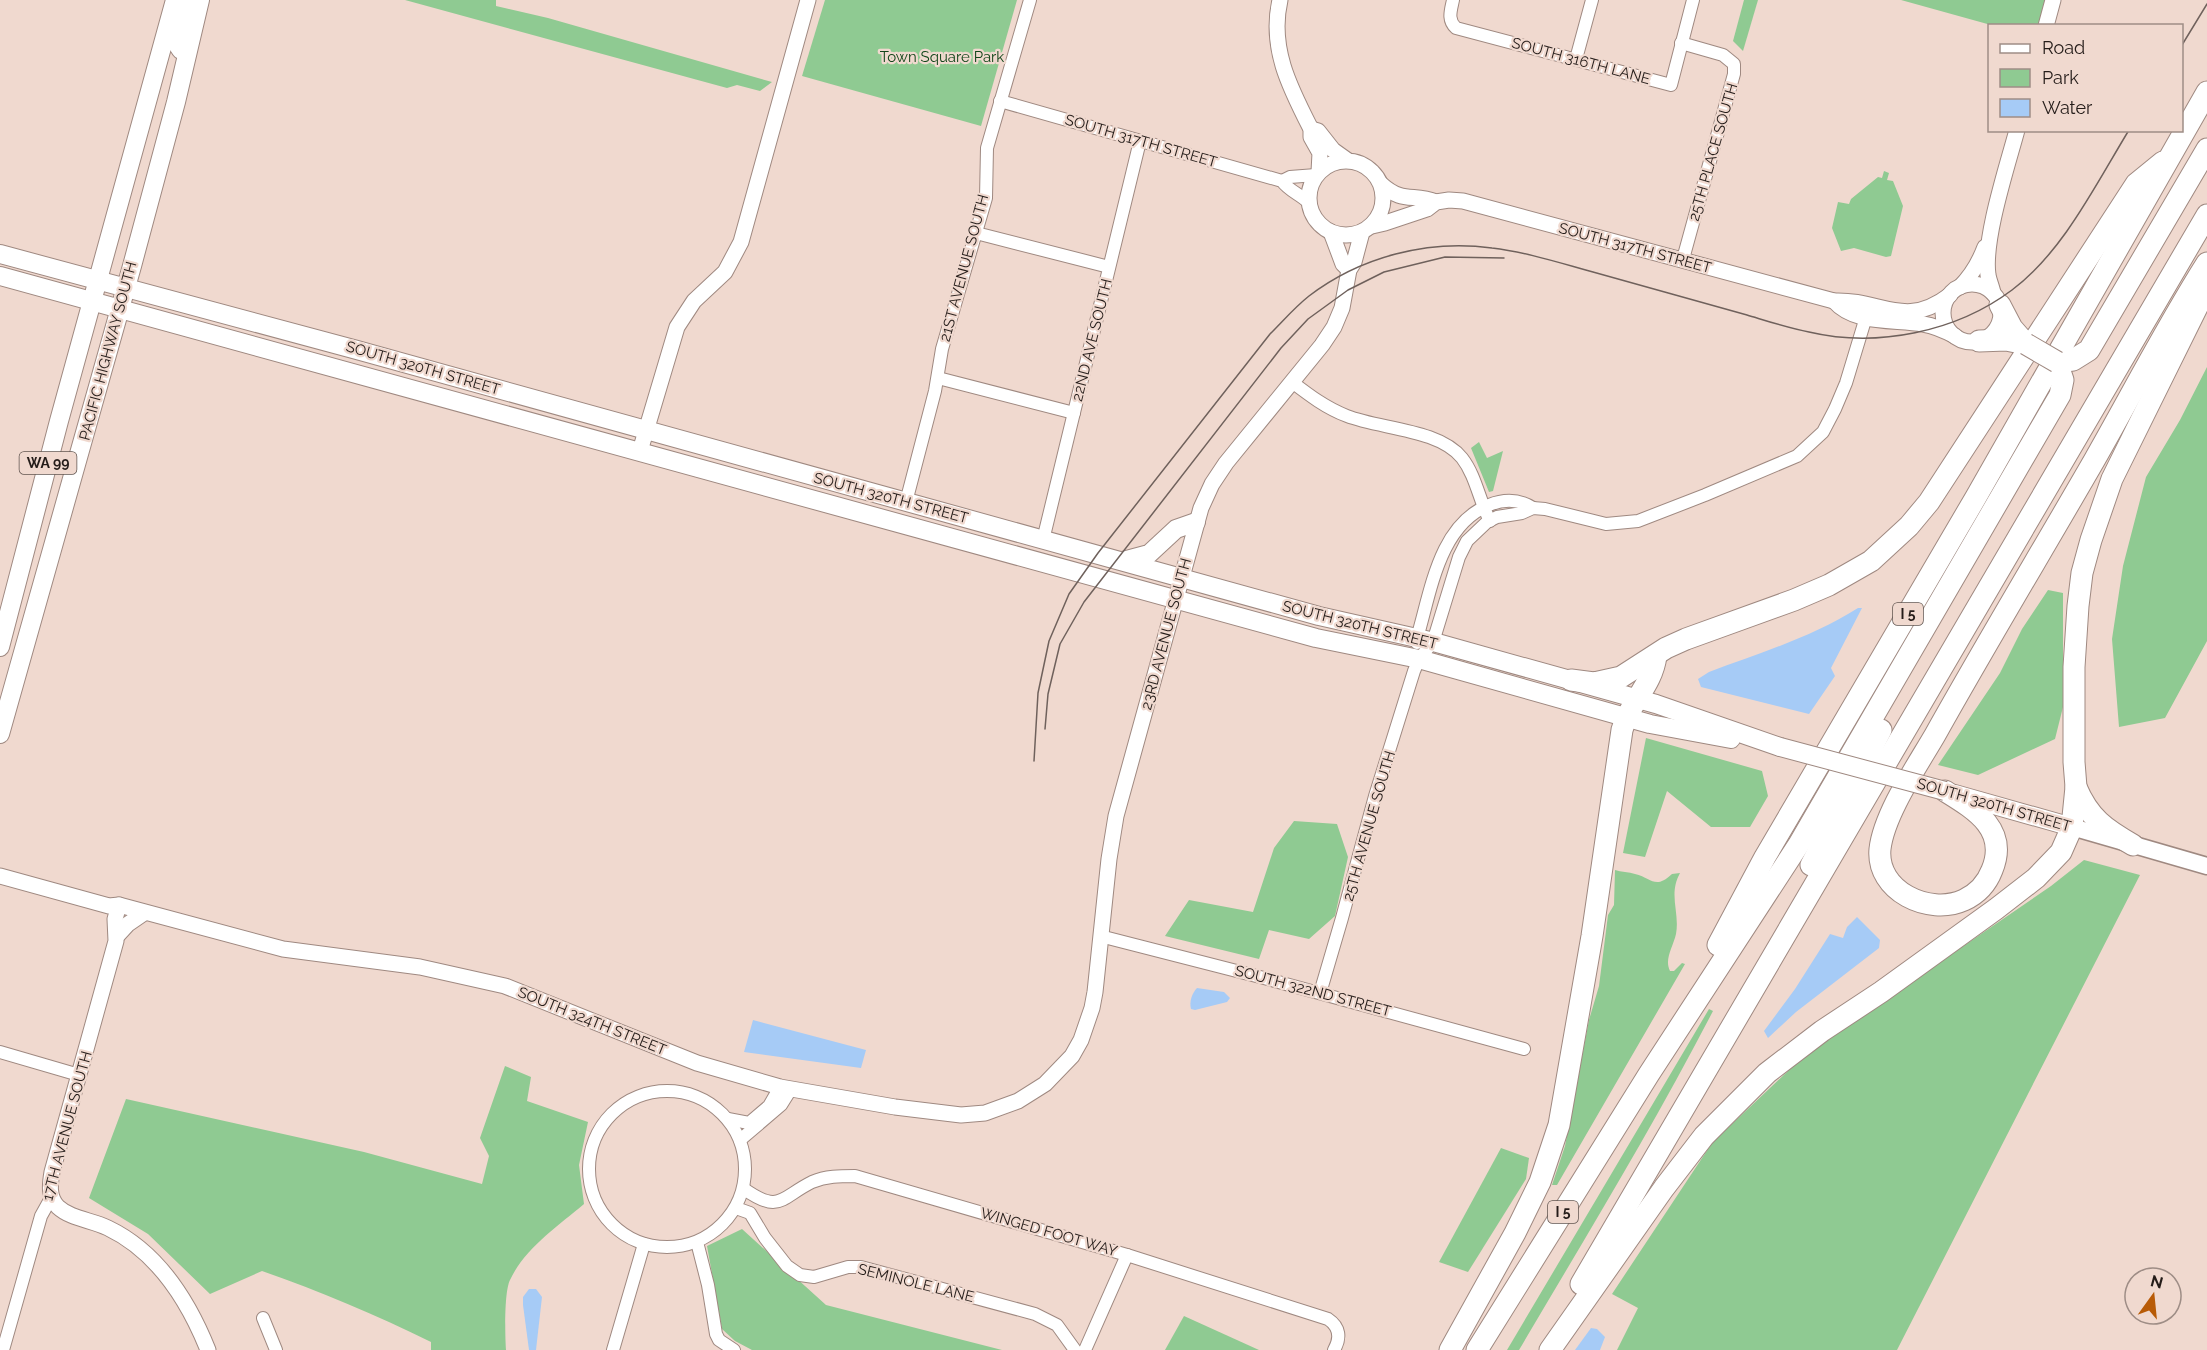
<svg xmlns="http://www.w3.org/2000/svg" width="2207" height="1350" viewBox="0 0 2207 1350" font-family="Raleway,sans-serif">
  <style>
    .green { fill: #8fca92 }
    .water { fill: #a6cbf6 }
    .lines { fill: none; stroke-linecap: round; stroke-linejoin: round }
    .minor-casing { stroke: #9f8981; stroke-width: 14 }
    .tertiary-casing { stroke: #9f8981; stroke-width: 17 }
    .secondary-casing { stroke: #9f8981; stroke-width: 19 }
    .primary-casing { stroke: #9f8981; stroke-width: 20 }
    .motorway-casing { stroke: #9f8981; stroke-width: 23 }
    .minor { stroke: #fff; stroke-width: 12 }
    .tertiary { stroke: #fff; stroke-width: 15 }
    .secondary { stroke: #fff; stroke-width: 16 }
    .primary { stroke: #fff; stroke-width: 18 }
    .motorway { stroke: #fff; stroke-width: 21 }
    .tram { stroke: #6f615c; stroke-width: 1.5 }
    .primary-bridge-casing { stroke: #9f8981; stroke-width: 20; stroke-linecap: butt }
    .motorway-bridge-casing { stroke: #9f8981; stroke-width: 23; stroke-linecap: butt }
    .primary-bridge { stroke: #fff; stroke-width: 18 }
    .motorway-bridge { stroke: #fff; stroke-width: 21 }
    .labels { text-anchor: middle; dominant-baseline: central; stroke-width: 4.5; stroke-linejoin: round; paint-order: stroke }
    .shield { fill: #f0d9cf; stroke: #615550; stroke-width: 1.5 }
    .shield-label { font-size: 14px; font-weight: bold; fill: #241c19 }
    .park-label { font-size: 15px; fill: #114519; stroke: #f0d9cf }
    .street-label { font-size: 15px; fill: #241c19; stroke: #f0d9cf }
  </style>
  <rect width="100%" height="100%" fill="#f0d9cf"/>
  <g class="green">
    <path d="M405,0H496V6L548,18L772,82L760,91L737,85L727,88Z"/>
    <path d="M825,0H1017L981,126L802,76Z"/>
    <path d="M1744,0H1758L1743,51L1733,41Z"/>
    <path d="M1901,0H2053L2046,26L1991,25Z"/>
    <path d="M1884,171L1889,173L1887,180L1893,181L1903,206L1891,256L1886,257L1854,248L1841,251L1832,228L1838,202L1849,204L1851,199L1878,177L1882,178Z"/>
    <path d="M2207,367V641L2165,718L2119,727L2112,639L2123,566L2146,477L2180,420Z"/>
    <path d="M1479,442L1487,458L1503,451L1493,491L1489,492L1471,448Z"/>
    <path d="M2048,590L2063,593V707L2055,739L1978,775L1938,765L2000,673L2022,629Z"/>
    <path d="M1646,738L1762,771L1768,796L1750,827H1711L1667,791L1645,857L1623,853Z"/>
    <path d="M1294,821L1337,824L1348,857L1335,916L1309,939L1269,930L1259,959L1165,936L1189,900L1253,912L1274,848Z"/>
    <path d="M2084,860L2140,875L1897,1350H1617L1638,1308L1612,1294L1712,1143L1806,1054L2051,886Z"/>
    <path d="M1615,870C1621,872 1629,872 1635,874C1652,878 1655,890 1672,874L1680,873C1668,895 1680,912 1676,934C1673,947 1664,959 1670,971H1674L1682,963L1685,964L1557,1185H1552L1565,1146L1589,1020L1599,986L1608,915L1614,905Z"/>
    <path d="M1709,1009L1713,1011C1653,1127 1585,1238 1519,1350H1507Z"/>
    <path d="M505,1066L531,1077L527,1101L588,1122L579,1165L584,1204C557,1227 525,1248 510,1280C504,1292 505,1336 506,1350H431V1342C376,1315 320,1291 262,1271L210,1294L148,1234L89,1198L126,1099L364,1152L482,1184L489,1156L480,1138Z"/>
    <path d="M1501,1148L1529,1158L1526,1179L1468,1272L1439,1262Z"/>
    <path d="M742,1229L826,1305L1002,1350H752L735,1341L722,1329L707,1246Z"/>
    <path d="M1184,1316L1259,1350H1165Z"/>
  </g>
  <g class="water">
    <path d="M1858,608H1862L1831,668L1835,676L1809,714L1701,687L1698,679L1709,672C1760,653 1812,637 1858,608Z"/>
    <path d="M1857,917L1880,940L1879,948L1796,1012L1768,1038L1764,1031L1795,989L1830,934L1843,938L1847,927Z"/>
    <path d="M1197,988L1224,992L1230,998L1227,1002L1195,1010L1191,1009C1189,1002 1192,993 1197,988Z"/>
    <path d="M753,1020L866,1050L861,1068L744,1052Z"/>
    <path d="M529,1289H536L542,1297L536,1350H529L523,1305V1297Z"/>
    <path d="M1591,1328L1597,1329L1605,1337L1600,1350H1575Z"/>
  </g>
  <g class="lines">
    <defs>
      <g id="minor">
        <path d="M1453,0C1451,10 1447,20 1456,28L1671,85L1693,0"/>
        <path d="M1681,43L1723,55L1734,64V74L1683,259"/>
        <path d="M1576,59L1592,0"/>
        <path d="M1000,101L1282,181C1289,191 1300,194 1309,203"/>
        <path d="M1282,181L1290,177L1316,175"/>
        <path d="M976,233L1109,267"/>
        <path d="M938,378L1074,413"/>
        <path d="M1292,382C1309,395 1326,408 1347,416C1380,429 1439,429 1462,458C1476,476 1479,500 1490,521"/>
        <path d="M906,502L935,391L942,349L986,198L987,148L1030,0"/>
        <path d="M1043,540L1140,141"/>
        <path d="M1417,643V638C1431,591 1439,525 1489,505C1504,499 1519,499 1533,508"/>
        <path d="M1100,936L1264,978L1524,1049"/>
        <path d="M1320,993L1342,918L1375,796L1414,671L1419,659L1433,642L1459,557L1467,541L1487,522L1497,517L1522,513L1533,508L1545,509L1606,524L1638,521L1705,495L1797,456L1823,432L1835,409L1846,383L1866,317"/>
        <path d="M0,1052L79,1075"/>
        <circle cx="667" cy="1169" r="78"/>
        <path d="M728,1119L749,1123L769,1106L780,1087"/>
        <path d="M740,1140L781,1105L791,1089"/>
        <path d="M744,1189C780,1214 780,1198 812,1182C826,1176 840,1176 855,1176L1127,1255L1328,1319C1340,1327 1341,1338 1334,1350"/>
        <path d="M736,1208L750,1213L765,1238L787,1266L800,1275L814,1277L848,1267H861L1035,1314L1057,1325L1075,1350"/>
        <path d="M697,1242L708,1285L716,1334L719,1340L734,1350"/>
        <path d="M263,1318L276,1350"/>
        <path d="M3,1350L41,1216L51,1198"/>
        <path d="M613,1350L644,1244"/>
        <path d="M1085,1350L1127,1255"/>
      </g>
      <g id="tertiary">
        <path d="M1280,0C1269,48 1290,88 1311,129V137L1320,153L1319,172"/>
        <path d="M2046,26L2053,0"/>
        <path d="M1311,129L1318,131L1333,150L1347,160"/>
        <circle cx="1346" cy="198" r="37"/>
        <path d="M1381,184C1403,204 1413,193 1436,202"/>
        <path d="M1372,226L1385,223L1427,209L1436,202L1449,200L1463,201L1834,301C1881,299 1904,330 1950,295"/>
        <path d="M1331,232L1343,264L1349,270"/>
        <circle cx="1972" cy="313" r="29"/>
        <path d="M1960,287C1972,275 1979,263 1985,247"/>
        <path d="M1993,293C1992,287 1989,281 1988,275C1983,240 2007,167 2017,130"/>
        <path d="M1834,301C1855,325 1894,319 1923,324C1935,326 1944,330 1955,336"/>
        <path d="M640,451L677,327L694,301L725,272L741,242L808,0"/>
        <path d="M0,876L109,906L119,905L283,949L420,967L505,986L697,1063L780,1087L895,1107L961,1115L985,1113L1018,1101L1045,1084L1072,1056L1081,1040L1092,1008L1095,992L1109,859L1116,816L1201,508L1212,484L1226,463L1322,345L1334,327L1342,308L1349,270L1354,262L1362,232"/>
        <path d="M119,905L115,919L116,941L52,1172C50,1184 48,1197 58,1207C71,1219 92,1220 108,1228C158,1252 188,1300 208,1350"/>
        <path d="M117,936L128,924L144,913"/>
      </g>
      <path id="secondary" d="M2072,827L2207,866"/>
      <g id="primary">
        <path d="M186,2L177,44L181,50L187,52"/>
        <path d="M0,254L357,350L1319,616L1430,641L1656,704L1780,747"/>
        <path d="M0,276L1316,638L1419,659L1650,724L1731,739"/>
        <path d="M1123,561L1149,554L1176,529L1196,522"/>
        <path d="M0,647L59,421L175,0"/>
        <path d="M0,734L132,266L176,102L200,0"/>
        <path d="M1955,794L2072,827"/>
      </g>
      <g id="motorway">
        <path d="M2000,305L2012,328L2026,344"/>
        <path d="M1979,341L2006,340L2026,344"/>
        <path d="M2057,362L2073,360L2089,350L2207,149"/>
        <path d="M1571,680L1594,683L1621,677L1666,648L1686,639L1794,600L1829,585L1871,561L1909,526L1929,502L2136,184L2163,162"/>
        <path d="M2076,787C2089,818 2105,829 2133,845"/>
        <path d="M1945,791C1974,809 2009,829 1992,870C1987,883 1977,894 1964,900C1929,916 1876,891 1880,849C1884,814 1917,766 1935,735C1987,642 2042,551 2095,459C2132,394 2167,326 2207,263"/>
        <path d="M1811,865L1881,730"/>
        <path d="M1718,945L1765,857L1976,497L2207,92"/>
        <path d="M1581,1284L2207,215"/>
        <path d="M1450,1350L1515,1233L1540,1182L1559,1125L1592,936L1622,730C1629,703 1652,686 1656,656"/>
        <path d="M1477,1350L1649,1074L1799,844L2060,395L2063,380L2057,362"/>
        <path d="M1550,1350L1664,1188L1704,1136L1767,1073L1822,1031L1881,992L1996,909L2036,878L2061,852L2072,827L2076,787L2074,762V667L2078,606L2082,573L2091,540L2112,479L2207,287"/>
      </g>
    </defs>
    <use href="#minor" class="minor-casing"/>
    <use href="#tertiary" class="tertiary-casing"/>
    <use href="#secondary" class="secondary-casing"/>
    <use href="#primary" class="primary-casing"/>
    <use href="#motorway" class="motorway-casing"/>
    <use href="#minor" class="minor"/>
    <use href="#tertiary" class="tertiary"/>
    <use href="#secondary" class="secondary"/>
    <use href="#primary" class="primary"/>
    <use href="#motorway" class="motorway"/>
    <g class="tram">
      <path d="M2182,45L2207,4"/>
      <path d="M1045,729L1048,694L1060,644L1084,602L1281,348L1308,319L1348,290L1384,272L1445,257L1504,258"/>
      <path d="M1034,761L1038,693L1049,641L1069,594L1098,553L1270,334C1283,321 1295,307 1309,296C1360,257 1428,239 1492,248C1526,252 1560,263 1593,272C1644,286 1696,301 1747,315C1767,321 1788,328 1809,332C1877,348 1956,332 2012,290C2063,252 2096,184 2129,130"/>
    </g>
    <defs>
      <path id="primary-bridge" d="M1780,747L1945,791"/>
      <path id="motorway-bridge" d="M2026,344L2057,362"/>
    </defs>
    <use href="#primary-bridge" class="primary-bridge-casing"/>
    <use href="#motorway-bridge" class="motorway-bridge-casing"/>
    <use href="#primary-bridge" class="primary-bridge"/>
    <use href="#motorway-bridge" class="motorway-bridge"/>
  </g>
  <g class="labels">
    <g class="shield">
      <rect x="19.5" y="452" width="57" height="22" rx="4.5"/>
      <rect x="1893" y="603" width="30" height="22" rx="4.5"/>
      <rect x="1548" y="1201" width="30" height="22" rx="4.5"/>
    </g>
    <g class="shield-label">
      <text x="48" y="463">WA 99</text>
      <text x="1908" y="614">I 5</text>
      <text x="1563" y="1212">I 5</text>
    </g>
    <g class="park-label">
      <text x="942" y="57">Town Square Park</text>
    </g>
    <g class="street-label">
      <text transform="translate(1581 61) rotate(15)">SOUTH 316TH LANE</text>
      <text transform="translate(1141 141) rotate(16)">SOUTH 317TH STREET</text>
      <text transform="translate(1713 152) rotate(-74)">25TH PLACE SOUTH</text>
      <text transform="translate(1635 248) rotate(15)">SOUTH 317TH STREET</text>
      <text transform="translate(964 268) rotate(-75)">21ST AVENUE SOUTH</text>
      <text transform="translate(1092 340) rotate(-76)">22ND AVE SOUTH</text>
      <text transform="translate(108 351) rotate(-75)">PACIFIC HIGHWAY SOUTH</text>
      <text transform="translate(423 368) rotate(16)">SOUTH 320TH STREET</text>
      <text transform="translate(891 498) rotate(15)">SOUTH 320TH STREET</text>
      <text transform="translate(1360 625) rotate(14)">SOUTH 320TH STREET</text>
      <text transform="translate(1166 634) rotate(-75)">23RD AVENUE SOUTH</text>
      <text transform="translate(1994 805) rotate(16)">SOUTH 320TH STREET</text>
      <text transform="translate(1369 826) rotate(-74)">25TH AVENUE SOUTH</text>
      <text transform="translate(1313 991) rotate(15)">SOUTH 322ND STREET</text>
      <text transform="translate(592 1021) rotate(22)">SOUTH 324TH STREET</text>
      <text transform="translate(67 1126) rotate(-75)">17TH AVENUE SOUTH</text>
      <text transform="translate(1049 1232) rotate(16)">WINGED FOOT WAY</text>
      <text transform="translate(916 1283) rotate(14)">SEMINOLE LANE</text>
    </g>
  </g>
  <rect x="1988" y="24" width="195" height="108" fill="#f0d9cf" stroke="#9e8d86" stroke-width="1.5"/>
  <rect x="2000" y="44" width="30" height="9" fill="#ffffff" stroke="#9e8d86" stroke-width="1.5"/>
  <text x="2042" y="54" font-size="18" fill="#241c19">Road</text>
  <rect x="2000" y="69" width="30" height="18" fill="#8fca92" stroke="#9e8d86" stroke-width="1.5"/>
  <text x="2042" y="84" font-size="18" fill="#241c19">Park</text>
  <rect x="2000" y="99" width="30" height="18" fill="#a6cbf6" stroke="#9e8d86" stroke-width="1.5"/>
  <text x="2042" y="114" font-size="18" fill="#241c19">Water</text>
  <g transform="translate(2153 1296) rotate(15)"><circle r="28" fill="#f0d9cf" stroke="#9e8d86" stroke-width="1.5"/>
  <path d="M0-4.5L10 22L0 15L-10 22Z" fill="#b85b07"/>
  <text y="-9" font-size="16" font-weight="bold" text-anchor="middle" fill="#241c19">N</text>
  </g>
</svg>
